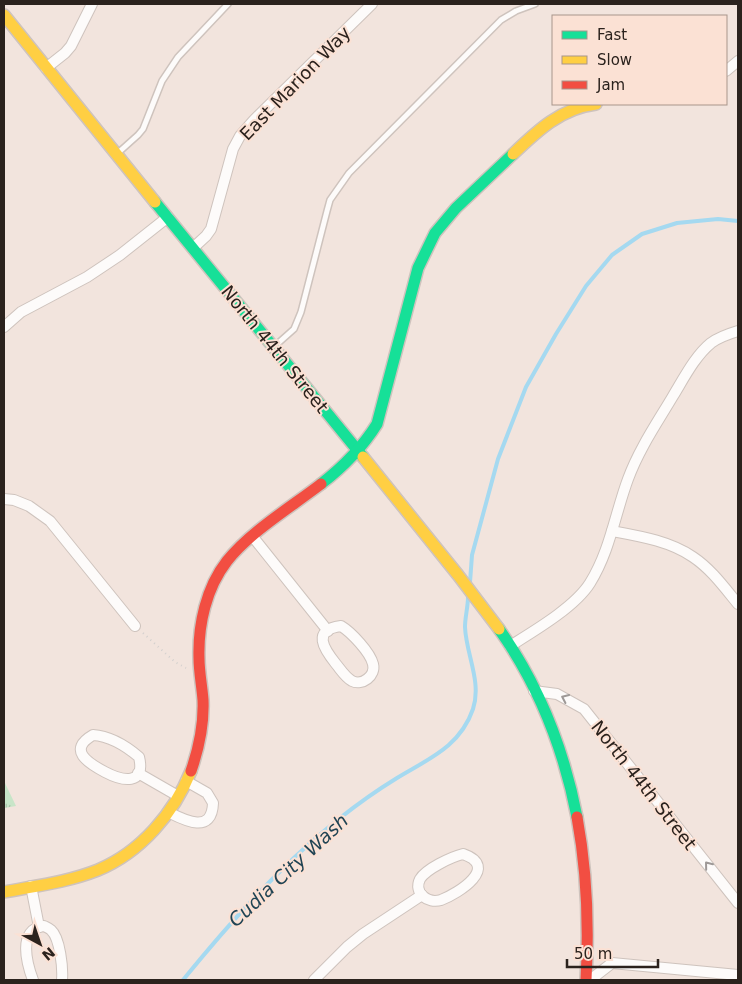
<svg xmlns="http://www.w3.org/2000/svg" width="742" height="984" viewBox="0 0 742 984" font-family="'DejaVu Sans',sans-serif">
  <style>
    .grass { fill: url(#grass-tufts) }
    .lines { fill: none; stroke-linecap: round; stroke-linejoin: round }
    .stream { stroke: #a5d9f0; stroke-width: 4 }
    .lane-casing { stroke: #cec3bd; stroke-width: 8 }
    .street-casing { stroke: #cec3bd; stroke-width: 12 }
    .fast-casing { stroke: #cec3bd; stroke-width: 14 }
    .slow-casing { stroke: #cec3bd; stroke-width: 14 }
    .jam-casing { stroke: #cec3bd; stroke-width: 14 }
    .path { stroke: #d3d0ce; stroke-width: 2; stroke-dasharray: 1 4; stroke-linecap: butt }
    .lane { stroke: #fdfbfa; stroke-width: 5 }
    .street { stroke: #fdfbfa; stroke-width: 10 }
    .fast { stroke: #16e098; stroke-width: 11 }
    .slow { stroke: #ffcf43; stroke-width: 11 }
    .jam { stroke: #f24e42; stroke-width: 11 }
    .oneway { stroke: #9e9997 }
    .labels { text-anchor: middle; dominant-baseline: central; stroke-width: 4; stroke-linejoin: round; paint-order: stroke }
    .street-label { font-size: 18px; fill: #2b221d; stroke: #fbe1d4 }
    .water-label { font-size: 19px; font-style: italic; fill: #204454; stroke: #fbe1d4 }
  </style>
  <defs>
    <pattern id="grass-tufts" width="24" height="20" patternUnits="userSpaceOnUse" patternTransform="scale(1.25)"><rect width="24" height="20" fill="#c8e5c8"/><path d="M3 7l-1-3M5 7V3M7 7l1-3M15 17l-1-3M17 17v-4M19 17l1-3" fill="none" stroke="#acc4ab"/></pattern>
  </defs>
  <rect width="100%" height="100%" fill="#f2e4dd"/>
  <path class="grass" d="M4,781L16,806L4,808Z"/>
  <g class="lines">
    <g class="stream">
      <path d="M470,582L472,555L498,459L526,387L556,334L586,286L612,255L642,234L677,223L718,219L738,221"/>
      <path d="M183,980C245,904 312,830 397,778C428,759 460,747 473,709C482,682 466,654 465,627C465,617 468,607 468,597"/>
    </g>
    <defs>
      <g id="lane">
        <path d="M119,152L138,135L143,129L162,81L178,57L228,4"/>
        <path d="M276,345L294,329L301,312L327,211L330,200L349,173L501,20L516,11L535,4"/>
      </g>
      <g id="street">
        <path d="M46,68L65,53L71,46L92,4"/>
        <path d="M726,71L738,61"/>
        <path d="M193,248L206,236L211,229L233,149L240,136L254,120L372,4"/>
        <path d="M4,327L21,312L87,277L120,255L168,217"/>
        <path d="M4,499L14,500L29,506L50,521L135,626"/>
        <path d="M612,531C639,536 670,541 693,557C711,569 724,587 738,604"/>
        <path d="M253,537L328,631"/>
        <path d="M341,626C351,632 370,652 373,664C376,676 362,686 352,681C345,677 341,670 336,664C324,649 311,630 341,626Z"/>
        <path d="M510,646C534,631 575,607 590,583C610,551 615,514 628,479C639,449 657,423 673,396C684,378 695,356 711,343C719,337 728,334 738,331"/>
        <path d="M534,691L557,694L584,709L738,903"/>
        <path d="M93,735C110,736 126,746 139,757C146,786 122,781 105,772C88,763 67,750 93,735Z"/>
        <path d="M138,773L178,796"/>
        <path d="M168,812C184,820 212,835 213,803L207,793L186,781"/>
        <path d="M463,854C500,867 459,893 441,900C428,904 413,893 420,879C426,869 451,857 463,854Z"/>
        <path d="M31,886L39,927"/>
        <path d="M33,980C27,964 17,929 44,926C46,927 49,928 51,930C60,938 63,968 62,980"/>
        <path d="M314,980L347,947L363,934L422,895"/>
        <path d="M590,980L612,963L738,975"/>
      </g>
      <g id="fast">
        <path d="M155,202L363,457"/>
        <path d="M321,484C343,467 362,448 377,424L418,268L435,233L456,208L513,154"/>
        <path d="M499,629C538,684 564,750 577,817"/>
      </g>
      <g id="slow">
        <path d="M4,15L155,202"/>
        <path d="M513,154C537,131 561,108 596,104"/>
        <path d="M363,457L458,575L499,629"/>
        <path d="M4,892C35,886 68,882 98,870C141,852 174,813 191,771"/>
      </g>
      <g id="jam">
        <path d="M191,771C199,748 204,724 203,700C202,686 199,672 199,658C198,625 206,588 227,561C250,532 291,507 321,484"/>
        <path d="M577,817C587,871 589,925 586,980"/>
      </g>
    </defs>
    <use href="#lane" class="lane-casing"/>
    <use href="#street" class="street-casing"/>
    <use href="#fast" class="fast-casing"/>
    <use href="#slow" class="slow-casing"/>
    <use href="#jam" class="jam-casing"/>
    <path class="path" d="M143,633L175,662L186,668"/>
    <use href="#lane" class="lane"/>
    <use href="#street" class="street"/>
    <use href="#fast" class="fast"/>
    <use href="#slow" class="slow"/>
    <use href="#jam" class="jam"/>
  </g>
  <defs><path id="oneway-chevron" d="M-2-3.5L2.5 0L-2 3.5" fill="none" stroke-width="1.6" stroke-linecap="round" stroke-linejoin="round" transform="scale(1.25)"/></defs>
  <g class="oneway">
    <use href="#oneway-chevron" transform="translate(565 698) rotate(-155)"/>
    <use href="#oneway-chevron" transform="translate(708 865) rotate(-129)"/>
  </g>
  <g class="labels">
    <g class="street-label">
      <text transform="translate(295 83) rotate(-46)">East Marion Way</text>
      <text transform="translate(275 349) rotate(51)">North 44th Street</text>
      <text transform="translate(644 785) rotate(52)">North 44th Street</text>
    </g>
    <g class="water-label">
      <text transform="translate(288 870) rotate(-43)">Cudia City Wash</text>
    </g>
  </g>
  <rect width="742" height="984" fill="none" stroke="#2b221d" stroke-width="10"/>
  <rect x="552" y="15" width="175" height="90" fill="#fbe1d4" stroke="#a8958b"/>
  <rect x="562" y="31" width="25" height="8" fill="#16e098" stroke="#a8958b"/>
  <text x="597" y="40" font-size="15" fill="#2b221d">Fast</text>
  <rect x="562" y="56" width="25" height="8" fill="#ffcf43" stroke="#a8958b"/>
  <text x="597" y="65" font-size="15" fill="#2b221d">Slow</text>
  <rect x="562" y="81" width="25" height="8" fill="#f24e42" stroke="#a8958b"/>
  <text x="597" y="90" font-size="15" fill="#2b221d">Jam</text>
  <g transform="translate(40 944) rotate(140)" stroke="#fbe1d4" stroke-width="4" paint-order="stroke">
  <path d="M0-4L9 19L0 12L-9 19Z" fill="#2b221d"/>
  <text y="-8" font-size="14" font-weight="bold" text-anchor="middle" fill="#2b221d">N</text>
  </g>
  <path d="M567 959v8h91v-8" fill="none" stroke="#2b221d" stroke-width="2.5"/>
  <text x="574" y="959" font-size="15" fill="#2b221d" stroke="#fbe1d4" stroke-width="4" paint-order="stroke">50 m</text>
</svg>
